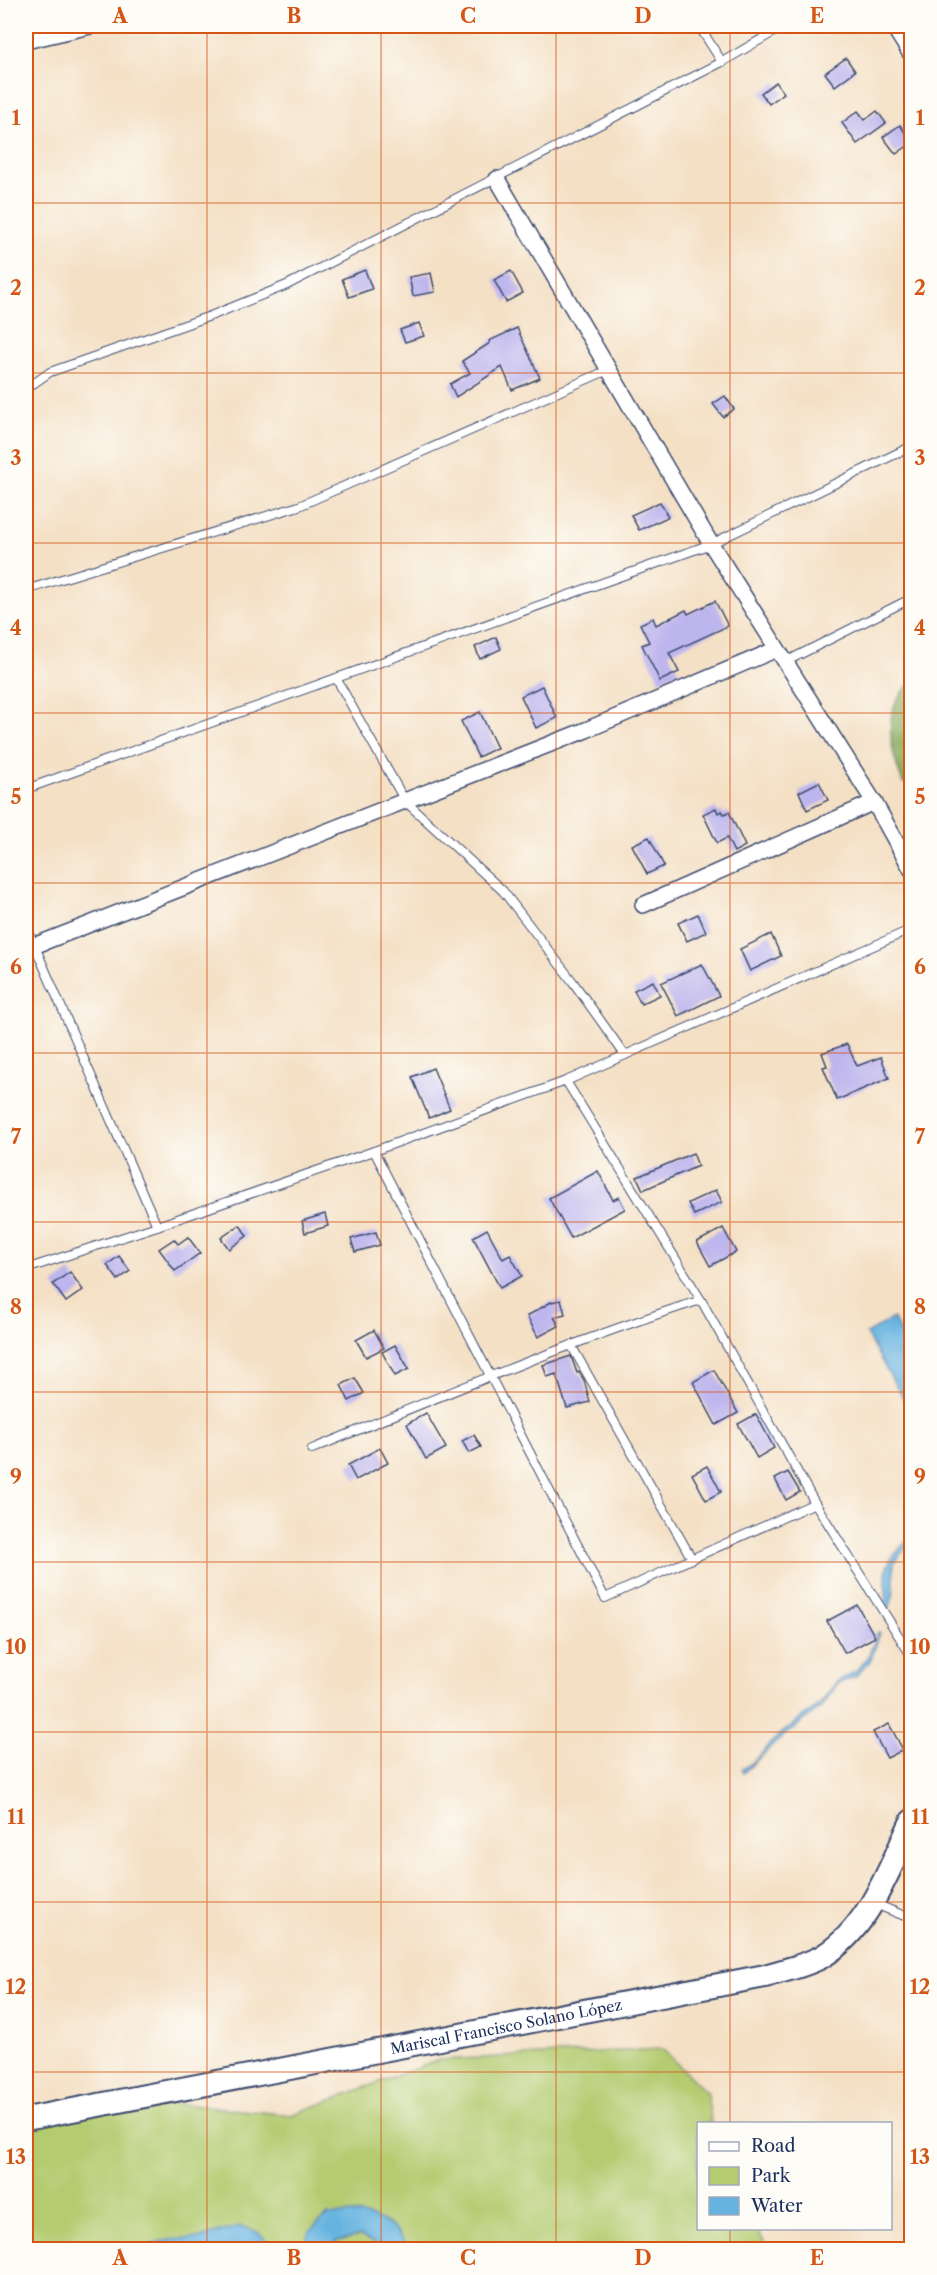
<svg xmlns="http://www.w3.org/2000/svg" width="937" height="2275" viewBox="0 0 937 2275" font-family="'Libre Caslon Text',serif">
  <style>
    .green { fill: #b4cb70; stroke: #687d67; stroke-width: 1.5 }
    .forest { fill: #8faf62; stroke: #556f60; stroke-width: 1.5 }
    .water { fill: #66b3e0; stroke: #40719f; stroke-width: 1.5 }
    .building { fill: #bdb5ed }
    .lines { fill: none; stroke-linecap: round; stroke-linejoin: round }
    .service-casing { stroke: #3c4a6d; stroke-width: 10 }
    .minor-casing { stroke: #3c4a6d; stroke-width: 18 }
    .secondary-casing { stroke: #3c4a6d; stroke-width: 26 }
    .service { stroke: #fff; stroke-width: 8 }
    .minor { stroke: #fff; stroke-width: 15 }
    .secondary { stroke: #fff; stroke-width: 22 }
    .grid { fill: none; stroke: #d45514; stroke-width: 1.5; stroke-opacity: 0.55 }
    .labels { text-anchor: middle; dominant-baseline: central; stroke-width: 5; stroke-linejoin: round; paint-order: stroke }
    .street-label { font-size: 15px; fill: #1b2f5e; stroke: #fdfcf7 }
    .neatline { fill: none; stroke: #d45514; stroke-width: 2 }
    .grid-label { font-size: 20px; text-anchor: middle; font-weight: bold; fill: #d45514 }
  </style>
  <rect width="100%" height="100%" fill="#fdfcf7"/>
  <filter id="ink" filterUnits="userSpaceOnUse"><feTurbulence type="fractalNoise" baseFrequency=".0167" numOctaves="2"/><feDisplacementMap in="SourceGraphic" scale="12" xChannelSelector="R" yChannelSelector="G"/><feConvolveMatrix kernelMatrix="1 2 1 2 8 2 1 2 1" color-interpolation-filters="sRGB"/></filter>
  <filter id="wash" filterUnits="userSpaceOnUse"><feTurbulence type="fractalNoise" baseFrequency=".008" numOctaves="4" result="noise"/><feDisplacementMap in="SourceGraphic" scale="24" xChannelSelector="R" yChannelSelector="G"/><feGaussianBlur stdDeviation="1.35" result="paint"/><feColorMatrix in="noise" values="0 0 0 0 0 0 0 0 0 0 0 0 0 0 0 0 0 1.4 0 .05"/><feComposite in="paint" operator="in"/></filter>
  <g filter="url(#wash)">
    <rect width="100%" height="100%" fill="#f4e0c5"/>
    <path class="green" d="M662,2049L707,2093L711,2123L698,2124V2228L757,2229L765,2243L772,2249H26V2113L142,2100L291,2115L439,2060Z"/>
    <path class="forest" d="M911,682V781L903,783C893,758 884,726 897,700C901,694 907,687 911,682Z"/>
    <g class="water">
      <path d="M893,1318L911,1351V1412L866,1334Z"/>
      <path d="M911,1536V1541L894,1563C893,1583 897,1592 888,1611L885,1606C887,1594 885,1584 886,1572C887,1559 904,1545 911,1536Z"/>
      <path d="M878,1632L880,1633L871,1660L856,1676L837,1684L822,1707L781,1738L743,1773L742,1769L752,1763L778,1736L821,1703L836,1682L858,1670L869,1655Z"/>
      <path d="M356,2214C385,2220 393,2223 409,2249H385L360,2236L337,2241L331,2249H304L310,2231L328,2215Z"/>
      <path d="M240,2226L258,2232L274,2249H136L168,2240L200,2238Z"/>
    </g>
    <g id="blocks">
      <g class="building">
        <path d="M846,58L855,71L835,86L825,73Z"/>
        <path d="M776,82L784,93L769,104L761,93Z"/>
        <path d="M858,111L865,120L877,111L886,123L857,144L842,123Z"/>
        <path d="M900,125L912,143L896,154L883,137Z"/>
        <path d="M365,270L372,289L349,297L342,279Z"/>
        <path d="M511,271L523,293L506,302L494,280Z"/>
        <path d="M431,273L435,292L413,296L409,277Z"/>
        <path d="M419,323L424,336L405,342L400,330Z"/>
        <path d="M517,328L540,378L512,390L502,367L456,397L450,384L470,373L462,361L490,343L489,341Z"/>
        <path d="M725,396L734,409L723,417L713,404Z"/>
        <path d="M660,502L668,517L639,530L631,515Z"/>
        <path d="M715,601L728,626L669,653L679,672L660,681L642,645L649,642L640,624L653,618L656,625L686,610L688,614Z"/>
        <path d="M496,637L501,649L480,659L475,647Z"/>
        <path d="M542,686L557,718L536,728L521,696Z"/>
        <path d="M480,712L497,748L478,757L461,721Z"/>
        <path d="M819,782L828,800L807,810L799,792Z"/>
        <path d="M716,808L718,813L722,811L724,814L729,812L745,846L734,852L727,838L717,843L703,814Z"/>
        <path d="M649,837L664,866L647,874L632,845Z"/>
        <path d="M698,914L706,932L687,941L678,923Z"/>
        <path d="M771,934L781,956L750,971L740,949Z"/>
        <path d="M702,964L719,996L678,1016L661,983Z"/>
        <path d="M653,981L660,995L641,1004L634,990Z"/>
        <path d="M847,1044L857,1066L881,1057L889,1078L837,1100L823,1067L827,1066L822,1053Z"/>
        <path d="M433,1068L450,1109L429,1118L412,1077Z"/>
        <path d="M693,1153L698,1166L643,1190L637,1177Z"/>
        <path d="M598,1171L613,1200L619,1197L625,1209L571,1238L549,1198Z"/>
        <path d="M716,1190L722,1202L694,1215L688,1203Z"/>
        <path d="M325,1214L328,1226L305,1233L302,1221Z"/>
        <path d="M240,1225L247,1236L229,1249L221,1238Z"/>
        <path d="M723,1228L736,1252L710,1266L697,1242Z"/>
        <path d="M487,1229L503,1259L510,1255L522,1276L500,1288L473,1237Z"/>
        <path d="M376,1232L380,1245L355,1252L351,1239Z"/>
        <path d="M188,1237L200,1253L175,1271L159,1249L174,1239L178,1244Z"/>
        <path d="M119,1256L130,1271L118,1280L107,1265Z"/>
        <path d="M70,1272L83,1290L66,1302L53,1284Z"/>
        <path d="M561,1300L565,1314L554,1317L559,1326L538,1337L527,1316L551,1302Z"/>
        <path d="M374,1330L384,1348L366,1357L356,1340Z"/>
        <path d="M395,1345L409,1369L395,1376L382,1352Z"/>
        <path d="M571,1356L577,1373L579,1372L584,1380L590,1402L567,1408L556,1374L547,1377L543,1365Z"/>
        <path d="M714,1370L738,1413L716,1425L693,1382Z"/>
        <path d="M355,1378L364,1393L349,1401L341,1385Z"/>
        <path d="M426,1413L446,1448L426,1459L407,1424Z"/>
        <path d="M756,1414L774,1448L757,1458L738,1424Z"/>
        <path d="M474,1435L481,1447L469,1453L462,1441Z"/>
        <path d="M380,1448L388,1463L356,1480L348,1465Z"/>
        <path d="M707,1466L721,1492L706,1500L692,1474Z"/>
        <path d="M788,1472L800,1492L786,1500L775,1479Z"/>
        <path d="M857,1605L875,1637L845,1653L827,1621Z"/>
        <path d="M889,1724L903,1750L887,1758L873,1732Z"/>
      </g>
    </g>
  </g>
  <g filter="url(#ink)">
    <use href="#blocks" fill-opacity="0" stroke="#3c4a6d" stroke-width="1.5"/>
    <g class="lines">
      <defs>
        <g id="service">
          <path d="M699,26L722,62"/>
          <path d="M26,389L50,372L213,315L287,285L722,62L784,26"/>
          <path d="M26,590L299,506L608,370"/>
          <path d="M785,662L912,598"/>
          <path d="M336,678L405,801L503,891L573,982L625,1055"/>
          <path d="M26,789L711,544L912,446"/>
          <path d="M26,926L157,1226"/>
          <path d="M566,1081L701,1300L815,1503L912,1657"/>
          <path d="M374,1151L605,1598L815,1503"/>
          <path d="M26,1269L157,1226L374,1151L566,1081L912,929"/>
          <path d="M571,1345L692,1559"/>
          <path d="M312,1449C441,1396 569,1342 701,1300"/>
          <path d="M873,1903L912,1919"/>
        </g>
        <g id="minor">
          <path d="M893,26L912,56"/>
          <path d="M26,41L90,26"/>
          <path d="M497,179L711,544L874,802L912,870"/>
          <path d="M643,905L874,802"/>
          <path d="M26,949L586,730L777,649"/>
        </g>
        <g id="secondary">
          <path id="s1" d="M26,2119L765,1976C784,1970 806,1966 823,1956C870,1927 889,1868 912,1821"/>
        </g>
      </defs>
      <use href="#service" class="service-casing"/>
      <use href="#minor" class="minor-casing"/>
      <use href="#secondary" class="secondary-casing"/>
      <use href="#service" class="service"/>
      <use href="#minor" class="minor"/>
      <use href="#secondary" class="secondary"/>
    </g>
  </g>
  <path class="grid" d="M207,26V2250M381,26V2250M556,26V2250M730,26V2124M26,203H912M26,373H912M26,543H912M26,713H912M26,883H912M26,1053H912M26,1222H912M26,1392H912M26,1562H912M26,1732H912M26,1902H912M26,2072H912M730,2228V2250"/>
  <g class="labels">
    <g class="street-label">
      <text stroke="none"><textPath href="#s1" startOffset="489">Mariscal Francisco Solano López</textPath></text>
    </g>
  </g>
  <rect width="937" height="2275" fill="none" stroke="#fdfcf7" stroke-width="66"/>
  <rect x="697" y="2122" width="195" height="108" fill="#fdfcf7" stroke="#a3aaba" stroke-width="1.5"/>
  <rect x="709" y="2142" width="30" height="9" fill="#ffffff" stroke="#a3aaba" stroke-width="1.5"/>
  <text x="751" y="2152" font-size="18" fill="#1b2f5e">Road</text>
  <rect x="709" y="2167" width="30" height="18" fill="#b4cb70" stroke="#a3aaba" stroke-width="1.5"/>
  <text x="751" y="2182" font-size="18" fill="#1b2f5e">Park</text>
  <rect x="709" y="2197" width="30" height="18" fill="#66b3e0" stroke="#a3aaba" stroke-width="1.5"/>
  <text x="751" y="2212" font-size="18" fill="#1b2f5e">Water</text>
  <rect x="33" y="33" width="871" height="2209" class="neatline"/>
  <g class="grid-label">
    <text x="120" y="23">A</text>
    <text x="294" y="23">B</text>
    <text x="468" y="23">C</text>
    <text x="643" y="23">D</text>
    <text x="817" y="23">E</text>
    <text x="16" y="125">1</text>
    <text x="920" y="125">1</text>
    <text x="16" y="295">2</text>
    <text x="920" y="295">2</text>
    <text x="16" y="465">3</text>
    <text x="920" y="465">3</text>
    <text x="16" y="635">4</text>
    <text x="920" y="635">4</text>
    <text x="16" y="804">5</text>
    <text x="920" y="804">5</text>
    <text x="16" y="974">6</text>
    <text x="920" y="974">6</text>
    <text x="16" y="1144">7</text>
    <text x="920" y="1144">7</text>
    <text x="16" y="1314">8</text>
    <text x="920" y="1314">8</text>
    <text x="16" y="1484">9</text>
    <text x="920" y="1484">9</text>
    <text x="16" y="1654">10</text>
    <text x="920" y="1654">10</text>
    <text x="16" y="1824">11</text>
    <text x="920" y="1824">11</text>
    <text x="16" y="1994">12</text>
    <text x="920" y="1994">12</text>
    <text x="16" y="2164">13</text>
    <text x="920" y="2164">13</text>
    <text x="120" y="2265">A</text>
    <text x="294" y="2265">B</text>
    <text x="468" y="2265">C</text>
    <text x="643" y="2265">D</text>
    <text x="817" y="2265">E</text>
  </g>
</svg>
